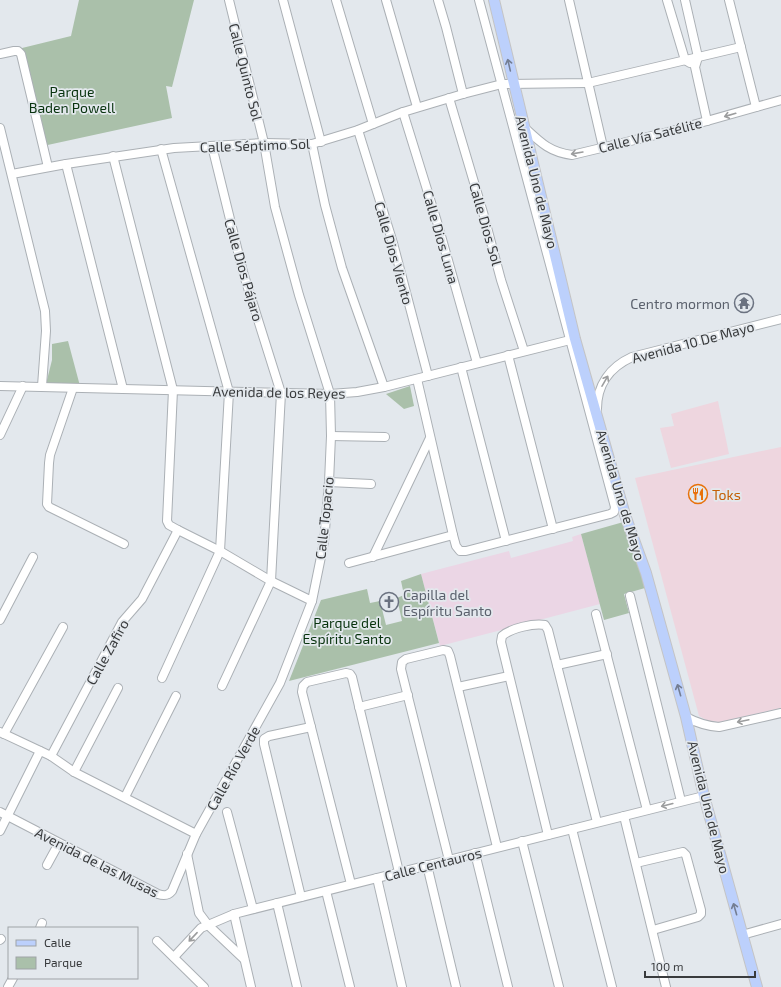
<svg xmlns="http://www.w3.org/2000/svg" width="781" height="987" viewBox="0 0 781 987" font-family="'Exo 2',sans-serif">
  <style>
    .commercial { fill: #eed6df }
    .education { fill: #ebd6e5 }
    .green { fill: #aac0aa }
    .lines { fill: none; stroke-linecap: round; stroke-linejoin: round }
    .minor-casing { stroke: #abb0b5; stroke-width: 10 }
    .major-casing { stroke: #c4c4c5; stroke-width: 12 }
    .minor { stroke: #fff; stroke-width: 8 }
    .major { stroke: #bcd0fc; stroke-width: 10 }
    .oneway { stroke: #747e93 }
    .oneway2 { stroke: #9c9d9e }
    .labels { text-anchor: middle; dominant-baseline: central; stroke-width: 3.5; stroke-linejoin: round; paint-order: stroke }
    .street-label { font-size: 14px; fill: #393b3d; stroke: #e3e8ed }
    .park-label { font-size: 14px; fill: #08330e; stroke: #e3e8ed }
    .worship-label { font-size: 14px; fill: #5b616d; stroke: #e3e8ed; text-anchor: end }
    .food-label { font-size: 14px; fill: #c56008; stroke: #e3e8ed; text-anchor: start }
  </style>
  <rect width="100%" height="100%" fill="#e3e8ed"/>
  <g class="commercial">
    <path d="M718,401L729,454L671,468L660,428L674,426L671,414Z"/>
    <path d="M781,447V708L720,722L708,721L699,716L635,478Z"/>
  </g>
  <path class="education" d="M581,534L600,604L440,646L421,574L509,551L511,558L573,541L572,537Z"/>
  <g class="green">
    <path d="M79,0H194L172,87L166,86L172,118L43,146L18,49L71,36Z"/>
    <path d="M68,341L80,386L46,384L52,360V344Z"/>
    <path d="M410,386L414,406L404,409L386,394Z"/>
    <path d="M627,521L645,588L624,594L629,613L604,620L581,534Z"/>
    <path d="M421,574L439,643L289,681L321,600L367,589L370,603L380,601L386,625L402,621L397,598L404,595L401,581Z"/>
  </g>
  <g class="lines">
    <defs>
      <g id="minor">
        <path d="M283,0L321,142"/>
        <path d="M336,0L373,124"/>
        <path d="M386,0L417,107"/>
        <path d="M438,0L446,27L463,94"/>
        <path d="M569,0L603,147"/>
        <path d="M667,0L685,60L690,63"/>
        <path d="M685,0L698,57L695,67L707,121"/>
        <path d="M729,0L756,107"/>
        <path d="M0,54L14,51H18L21,54L48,167"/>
        <path d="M449,98L484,216L501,280L524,351"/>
        <path d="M403,112L438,225L477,363"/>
        <path d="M0,128L45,311L46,331L42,386"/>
        <path d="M525,128C541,143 550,152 572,155L668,132L781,100"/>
        <path d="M358,130L393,243L428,376"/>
        <path d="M312,144L325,205L342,268L384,387"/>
        <path d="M212,146L243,272L281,393L271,581L222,686"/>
        <path d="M161,149L229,392L220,551L162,678"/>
        <path d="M113,156L173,390L167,521L169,525L178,530L220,551L271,581L312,601"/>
        <path d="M66,164L123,389"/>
        <path d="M12,174L66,164L174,148L264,143L312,144L358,130L403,112L463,94L502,84L588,83L741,47"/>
        <path d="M508,355L553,529"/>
        <path d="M461,367L506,541"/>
        <path d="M417,379L453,535L456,546L460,551H466L610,514L614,512L615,507L479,0"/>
        <path d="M0,386L330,394L357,392L384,387L574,339"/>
        <path d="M73,388L50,455L49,463L47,504L49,507L124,544"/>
        <path d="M597,409C597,385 610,367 632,357L781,319"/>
        <path d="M0,435L23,386"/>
        <path d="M331,436L385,437"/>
        <path d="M329,482L371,484"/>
        <path d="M373,557L430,438"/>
        <path d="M349,563L453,535"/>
        <path d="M630,596L681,801"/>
        <path d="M596,614L647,810"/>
        <path d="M0,620L33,557"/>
        <path d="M557,665L607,654"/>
        <path d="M458,687L509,676"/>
        <path d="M359,707L408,695"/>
        <path d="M686,717C697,723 706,726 719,727L781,713"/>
        <path d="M0,732L51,756L74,772L196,834"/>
        <path d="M4,734L63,627"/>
        <path d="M51,756L122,622L142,599L178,530"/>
        <path d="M74,772L118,688"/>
        <path d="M125,797L176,696"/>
        <path d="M0,812L158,894C164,896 168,896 172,891L196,834L280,683L312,601L324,542L329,482L331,436L330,394L299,295L275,207L264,143L229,0"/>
        <path d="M227,812L253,909"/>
        <path d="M624,816L666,987"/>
        <path d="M572,829L612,987"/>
        <path d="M0,831L40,751"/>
        <path d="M548,835L501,642L502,636C511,628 534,623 545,625L548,630L597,822"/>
        <path d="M522,841L559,987"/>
        <path d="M475,853L508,987"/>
        <path d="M187,854L199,913L208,925L244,959"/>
        <path d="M449,860L401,669L402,662L406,659L443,650L448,651L450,656L497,847"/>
        <path d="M636,863L683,852L686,855L701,910V914L698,917L653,930"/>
        <path d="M47,865L59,843"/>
        <path d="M427,865L456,987"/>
        <path d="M377,878L402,987"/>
        <path d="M351,884L302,692L303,686L307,682L346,673L350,674L352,677L399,872"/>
        <path d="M326,891L350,987"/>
        <path d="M301,897L264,744V739L269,736L311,727"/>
        <path d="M277,903L297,987"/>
        <path d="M234,914L251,987"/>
        <path d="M40,928L42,923"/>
        <path d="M742,935L781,924"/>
        <path d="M0,940L1,939"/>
        <path d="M157,941L204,987"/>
        <path d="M174,957L201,928L234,914L704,796"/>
        <path d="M8,987L13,978"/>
      </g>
      <path id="major" d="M494,0L575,339L625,515L646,573L686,717L704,796L757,987"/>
    </defs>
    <use href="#minor" class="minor-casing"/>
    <use href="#major" class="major-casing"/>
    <use href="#minor" class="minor"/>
    <use href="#major" class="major"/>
  </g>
  <defs><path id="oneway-shaft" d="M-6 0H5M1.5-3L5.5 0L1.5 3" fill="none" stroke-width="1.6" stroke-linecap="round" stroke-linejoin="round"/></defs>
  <g class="oneway">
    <use href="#oneway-shaft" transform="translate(509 65) rotate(-103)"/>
    <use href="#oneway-shaft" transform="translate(679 690) rotate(-106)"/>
    <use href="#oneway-shaft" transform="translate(735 909) rotate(-106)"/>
  </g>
  <g class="oneway2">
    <use href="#oneway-shaft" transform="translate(730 115) rotate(164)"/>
    <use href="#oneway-shaft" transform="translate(577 153) rotate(170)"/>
    <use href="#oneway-shaft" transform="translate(605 381) rotate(-60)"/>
    <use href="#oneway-shaft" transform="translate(743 721) rotate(168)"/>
    <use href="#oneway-shaft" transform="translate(667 805) rotate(166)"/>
    <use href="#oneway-shaft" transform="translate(193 937) rotate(133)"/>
  </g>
  <defs>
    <symbol id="temple-ring" viewBox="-11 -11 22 22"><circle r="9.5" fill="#e3e8ed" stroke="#6b7280" stroke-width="1.5"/><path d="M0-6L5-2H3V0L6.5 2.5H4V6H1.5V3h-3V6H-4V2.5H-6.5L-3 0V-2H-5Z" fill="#6b7280"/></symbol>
    <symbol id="restaurant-ring" viewBox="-11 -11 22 22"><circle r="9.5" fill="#e3e8ed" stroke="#e8710a" stroke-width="1.5"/><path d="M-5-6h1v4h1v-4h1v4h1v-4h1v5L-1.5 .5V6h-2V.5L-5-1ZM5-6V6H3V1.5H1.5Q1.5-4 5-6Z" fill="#e8710a"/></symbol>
    <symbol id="church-ring" viewBox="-11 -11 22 22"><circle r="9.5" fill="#e3e8ed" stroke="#6b7280" stroke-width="1.5"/><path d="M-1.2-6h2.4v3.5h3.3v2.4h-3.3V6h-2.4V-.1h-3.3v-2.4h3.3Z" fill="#6b7280"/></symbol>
  </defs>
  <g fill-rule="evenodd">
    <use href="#temple-ring" x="733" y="292" width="22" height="22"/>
    <use href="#restaurant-ring" x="687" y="483" width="22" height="22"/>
    <use href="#church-ring" x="378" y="591" width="22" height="22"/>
  </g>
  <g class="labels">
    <g class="street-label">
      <text transform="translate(246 72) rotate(76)">Calle Quinto Sol</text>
      <text transform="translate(650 135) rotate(-14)">Calle Vía Satélite</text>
      <text transform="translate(255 145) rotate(-2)">Calle Séptimo Sol</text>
      <text transform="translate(537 182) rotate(76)">Avenida Uno de Mayo</text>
      <text transform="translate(486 224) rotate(74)">Calle Dios Sol</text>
      <text transform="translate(441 237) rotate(74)">Calle Dios Luna</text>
      <text transform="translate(394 253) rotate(74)">Calle Dios Viento</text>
      <text transform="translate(244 270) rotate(74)">Calle Dios Pájaro</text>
      <text transform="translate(693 342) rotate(-15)">Avenida 10 De Mayo</text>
      <text transform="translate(279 392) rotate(1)">Avenida de los Reyes</text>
      <text transform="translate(621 495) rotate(73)">Avenida Uno de Mayo</text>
      <text transform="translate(324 518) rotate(-84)">Calle Topacio</text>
      <text transform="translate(107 652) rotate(-61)">Calle Zafiro</text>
      <text transform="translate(233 768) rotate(-61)">Calle Río Verde</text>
      <text transform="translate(709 807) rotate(76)">Avenida Uno de Mayo</text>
      <text transform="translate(97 862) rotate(27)">Avenida de las Musas</text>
      <text transform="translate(433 864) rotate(-14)">Calle Centauros</text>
    </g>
    <g class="park-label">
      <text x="72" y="91">Parque<tspan x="72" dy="16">Baden Powell</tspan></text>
      <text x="347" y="622">Parque del<tspan x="347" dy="16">Espíritu Santo</tspan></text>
    </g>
    <g class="worship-label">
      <text x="730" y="303">Centro mormon</text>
      <text x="403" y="594" text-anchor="start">Capilla del<tspan x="403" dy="16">Espíritu Santo</tspan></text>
    </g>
    <g class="food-label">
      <text x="712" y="494">Toks</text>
    </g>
  </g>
  <rect x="8" y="927" width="130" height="52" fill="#e3e8ed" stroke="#9fa3a7"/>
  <rect x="16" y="940" width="20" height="6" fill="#bcd0fc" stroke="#9fa3a7"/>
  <text x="44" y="947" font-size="12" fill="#393b3d">Calle</text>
  <rect x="16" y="957" width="20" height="12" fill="#aac0aa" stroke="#9fa3a7"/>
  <text x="44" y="967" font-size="12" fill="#393b3d">Parque</text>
  <path d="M645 971v6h110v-6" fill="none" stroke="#393b3d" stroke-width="2"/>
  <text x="651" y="971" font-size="12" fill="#393b3d" stroke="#e3e8ed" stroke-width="3" paint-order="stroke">100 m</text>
</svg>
